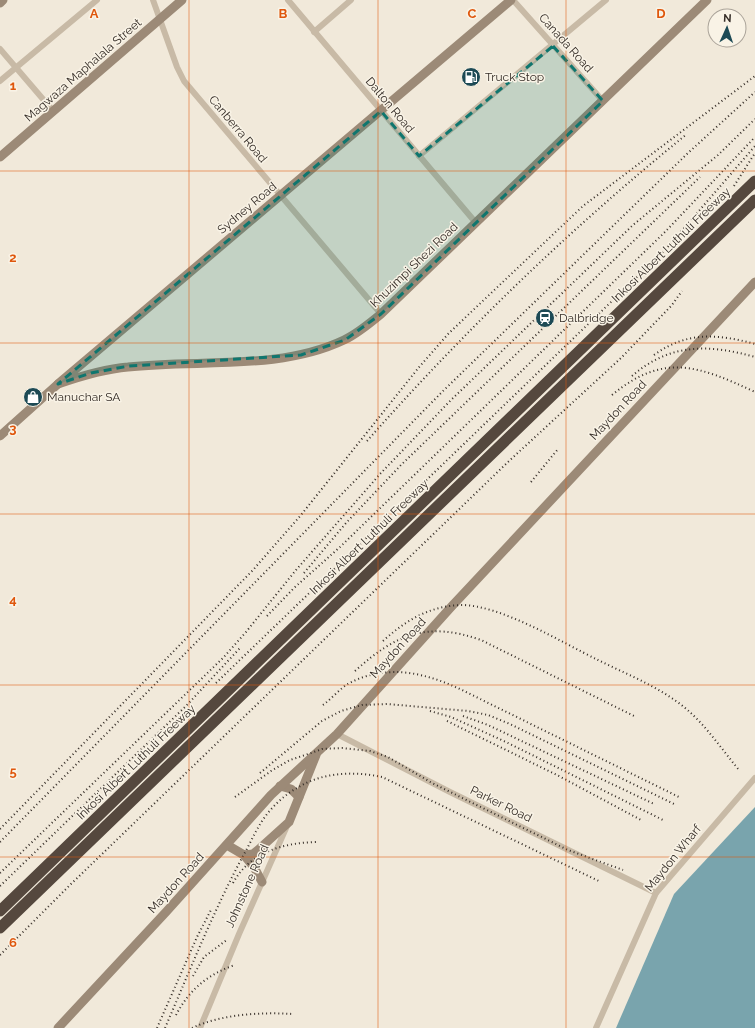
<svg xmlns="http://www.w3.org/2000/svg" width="755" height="1028" viewBox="0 0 755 1028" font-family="Raleway,sans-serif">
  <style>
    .water { fill: #79a4ad }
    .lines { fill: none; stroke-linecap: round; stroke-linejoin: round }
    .street { stroke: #c8baa6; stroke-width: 6 }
    .secondary { stroke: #9c8a77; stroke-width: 9 }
    .highway { stroke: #55483e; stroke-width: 11 }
    .rail { stroke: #352d27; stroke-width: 2; stroke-dasharray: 1 3; stroke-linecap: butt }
    .marked { fill: #0f766e; fill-opacity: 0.2; stroke: #0f766e; stroke-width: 3; stroke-dasharray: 8 5; stroke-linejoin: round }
    .grid { fill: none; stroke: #df570d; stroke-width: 1; stroke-opacity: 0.55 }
    .labels { text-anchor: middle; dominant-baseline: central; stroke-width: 3; stroke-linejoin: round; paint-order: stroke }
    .street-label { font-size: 12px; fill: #352d27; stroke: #f9f3e6 }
    .poi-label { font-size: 12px; fill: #352d27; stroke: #f9f3e6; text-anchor: start }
    .grid-label { font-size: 13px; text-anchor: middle; font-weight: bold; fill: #df570d; stroke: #f9f3e6; stroke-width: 3; stroke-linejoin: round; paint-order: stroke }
  </style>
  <rect width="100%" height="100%" fill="#f1e9da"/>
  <path class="water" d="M755,807V1028H616L674,894Z"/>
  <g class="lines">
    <g class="street">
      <path d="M153,0L177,67L184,81L381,314"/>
      <path d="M288,0L476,223"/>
      <path d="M513,0L603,101"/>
      <path d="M314,32L351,0"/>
      <path d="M0,49L54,112"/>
      <path d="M0,81L97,0"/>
      <path d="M419,156L606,0"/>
      <path d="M337,734L450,792L656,893"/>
      <path d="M200,1028L239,934L287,826"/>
      <path d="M596,1028L656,893L755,778"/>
    </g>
    <g class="secondary">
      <path d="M0,3L3,0"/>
      <path d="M0,157L182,0"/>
      <path d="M58,384C81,376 104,369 128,367C198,359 279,371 344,340C357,334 369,324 381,314L707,0"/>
      <path d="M0,436L58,384L511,0"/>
      <path d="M280,786L291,789L299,797"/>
      <path d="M227,845L244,855L254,867L262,882"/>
      <path d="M244,855L253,854L258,850L289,822L316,755"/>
      <path d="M58,1028L166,912L271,795L337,734L452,606L755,282"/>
    </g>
    <g class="highway">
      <path d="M0,911L755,181"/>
      <path d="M0,928L755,200"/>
    </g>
    <g class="rail">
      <path d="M734,186L755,153"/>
      <path d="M654,355C687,331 718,334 755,344"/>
      <path d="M632,376C670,343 709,344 755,357"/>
      <path d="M612,395C664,352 699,366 755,392"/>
      <path d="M367,441C465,330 572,227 687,134"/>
      <path d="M531,482L558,449"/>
      <path d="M304,573L346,523L401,465L700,177"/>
      <path d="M267,616L294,588L340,547L666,231L755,137"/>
      <path d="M383,641C406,620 430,606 461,605C501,605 561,642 598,660C624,673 652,684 676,701C702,719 719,746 739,770"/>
      <path d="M355,671C396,634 427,621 481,640L636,717"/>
      <path d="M216,683L666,249L755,146"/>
      <path d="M323,705C331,699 338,691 346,685C386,662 428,673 466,692L679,797"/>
      <path d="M430,711L451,717L506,742L665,821"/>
      <path d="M463,716L488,725L654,804"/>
      <path d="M447,721L557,775L641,820"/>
      <path d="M260,773L322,721L341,711L362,705L387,704L468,711L488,715L510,724L676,805"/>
      <path d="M235,797L271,771L290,760L311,753L322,749L342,748L370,751L388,757L432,783L568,850L623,870"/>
      <path d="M0,829L253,570L301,515L420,366L449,333L583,206L755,76"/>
      <path d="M0,842L442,392L688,153L755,92"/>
      <path d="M0,873L223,658L246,632L296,570L380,474L451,400L633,225L718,155L755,119"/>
      <path d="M233,883C250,852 283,843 316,842"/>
      <path d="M0,886L186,706L240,648"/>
      <path d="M0,955L71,884L509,461L621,358L672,305L682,291"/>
      <path d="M193,976L204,957L228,939"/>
      <path d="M176,1015C189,990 208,974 235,965"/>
      <path d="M157,1028L197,937L212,908"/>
      <path d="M165,1028C190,970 213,912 243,856C251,842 257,827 267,814C275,804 286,794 297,788C323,772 353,771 382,777L601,882"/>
      <path d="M192,1028C222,1014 261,1012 293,1014"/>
    </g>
  </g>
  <path class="marked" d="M553,46L603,101L381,314L345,340L301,355L129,366L91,373L58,384L381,111L419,156Z"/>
  <path class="grid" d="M189,0V1028M378,0V1028M566,0V1028M0,171H755M0,343H755M0,514H755M0,685H755M0,857H755"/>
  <defs>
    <symbol id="fuel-disc" viewBox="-11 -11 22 22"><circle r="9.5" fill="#1d4a55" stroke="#f9f3e6"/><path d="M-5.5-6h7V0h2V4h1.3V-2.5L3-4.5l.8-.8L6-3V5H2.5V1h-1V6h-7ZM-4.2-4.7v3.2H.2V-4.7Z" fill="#fff"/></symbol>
    <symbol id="station-disc" viewBox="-11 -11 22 22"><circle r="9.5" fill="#1d4a55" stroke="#f9f3e6"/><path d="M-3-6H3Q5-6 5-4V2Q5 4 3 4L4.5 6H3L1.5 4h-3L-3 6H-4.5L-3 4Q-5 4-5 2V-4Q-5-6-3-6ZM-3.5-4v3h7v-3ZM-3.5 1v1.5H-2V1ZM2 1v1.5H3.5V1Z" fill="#fff"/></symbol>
    <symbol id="shop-disc" viewBox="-11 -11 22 22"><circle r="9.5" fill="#1d4a55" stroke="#f9f3e6"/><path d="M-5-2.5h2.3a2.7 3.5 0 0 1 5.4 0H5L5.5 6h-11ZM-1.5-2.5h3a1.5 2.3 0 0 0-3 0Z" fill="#fff"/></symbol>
  </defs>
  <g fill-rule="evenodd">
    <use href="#fuel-disc" x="460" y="66" width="22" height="22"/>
    <use href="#station-disc" x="534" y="307" width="22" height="22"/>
    <use href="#shop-disc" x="22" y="386" width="22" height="22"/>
  </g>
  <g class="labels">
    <g class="street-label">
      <text transform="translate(566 43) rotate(48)">Canada Road</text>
      <text transform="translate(83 70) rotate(-41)">Magwaza Maphalala Street</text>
      <text transform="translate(390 105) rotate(50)">Dalton Road</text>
      <text transform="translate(238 129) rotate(50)">Canberra Road</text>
      <text transform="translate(247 208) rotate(-40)">Sydney Road</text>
      <text transform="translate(671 245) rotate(-44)">Inkosi Albert Luthuli Freeway</text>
      <text transform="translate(414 265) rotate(-44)">Khuzimpi Shezi Road</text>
      <text transform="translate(618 410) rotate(-47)">Maydon Road</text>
      <text transform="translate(369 537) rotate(-44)">Inkosi Albert Luthuli Freeway</text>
      <text transform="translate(398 648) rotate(-48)">Maydon Road</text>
      <text transform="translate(136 762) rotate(-44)">Inkosi Albert Luthuli Freeway</text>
      <text transform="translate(501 804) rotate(26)">Parker Road</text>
      <text transform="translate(673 858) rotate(-51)">Maydon Wharf</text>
      <text transform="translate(176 883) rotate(-48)">Maydon Road</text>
      <text transform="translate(247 886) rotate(-66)">Johnstone Road</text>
    </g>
    <g class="poi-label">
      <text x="485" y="77">Truck Stop</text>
      <text x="559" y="318">Dalbridge</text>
      <text x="47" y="397">Manuchar SA</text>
    </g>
  </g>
  <g class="grid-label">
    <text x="94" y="18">A</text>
    <text x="283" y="18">B</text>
    <text x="472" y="18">C</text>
    <text x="661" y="18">D</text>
    <text x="13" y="90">1</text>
    <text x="13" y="262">2</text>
    <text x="13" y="433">3</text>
    <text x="13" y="604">4</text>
    <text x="13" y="776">5</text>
    <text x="13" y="947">6</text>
  </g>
  <g transform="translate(727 28) rotate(3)"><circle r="19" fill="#f9f3e6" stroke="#aba49a"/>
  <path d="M0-3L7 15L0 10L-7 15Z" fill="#1d4a55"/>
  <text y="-6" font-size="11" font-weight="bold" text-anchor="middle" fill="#352d27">N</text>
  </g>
</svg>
